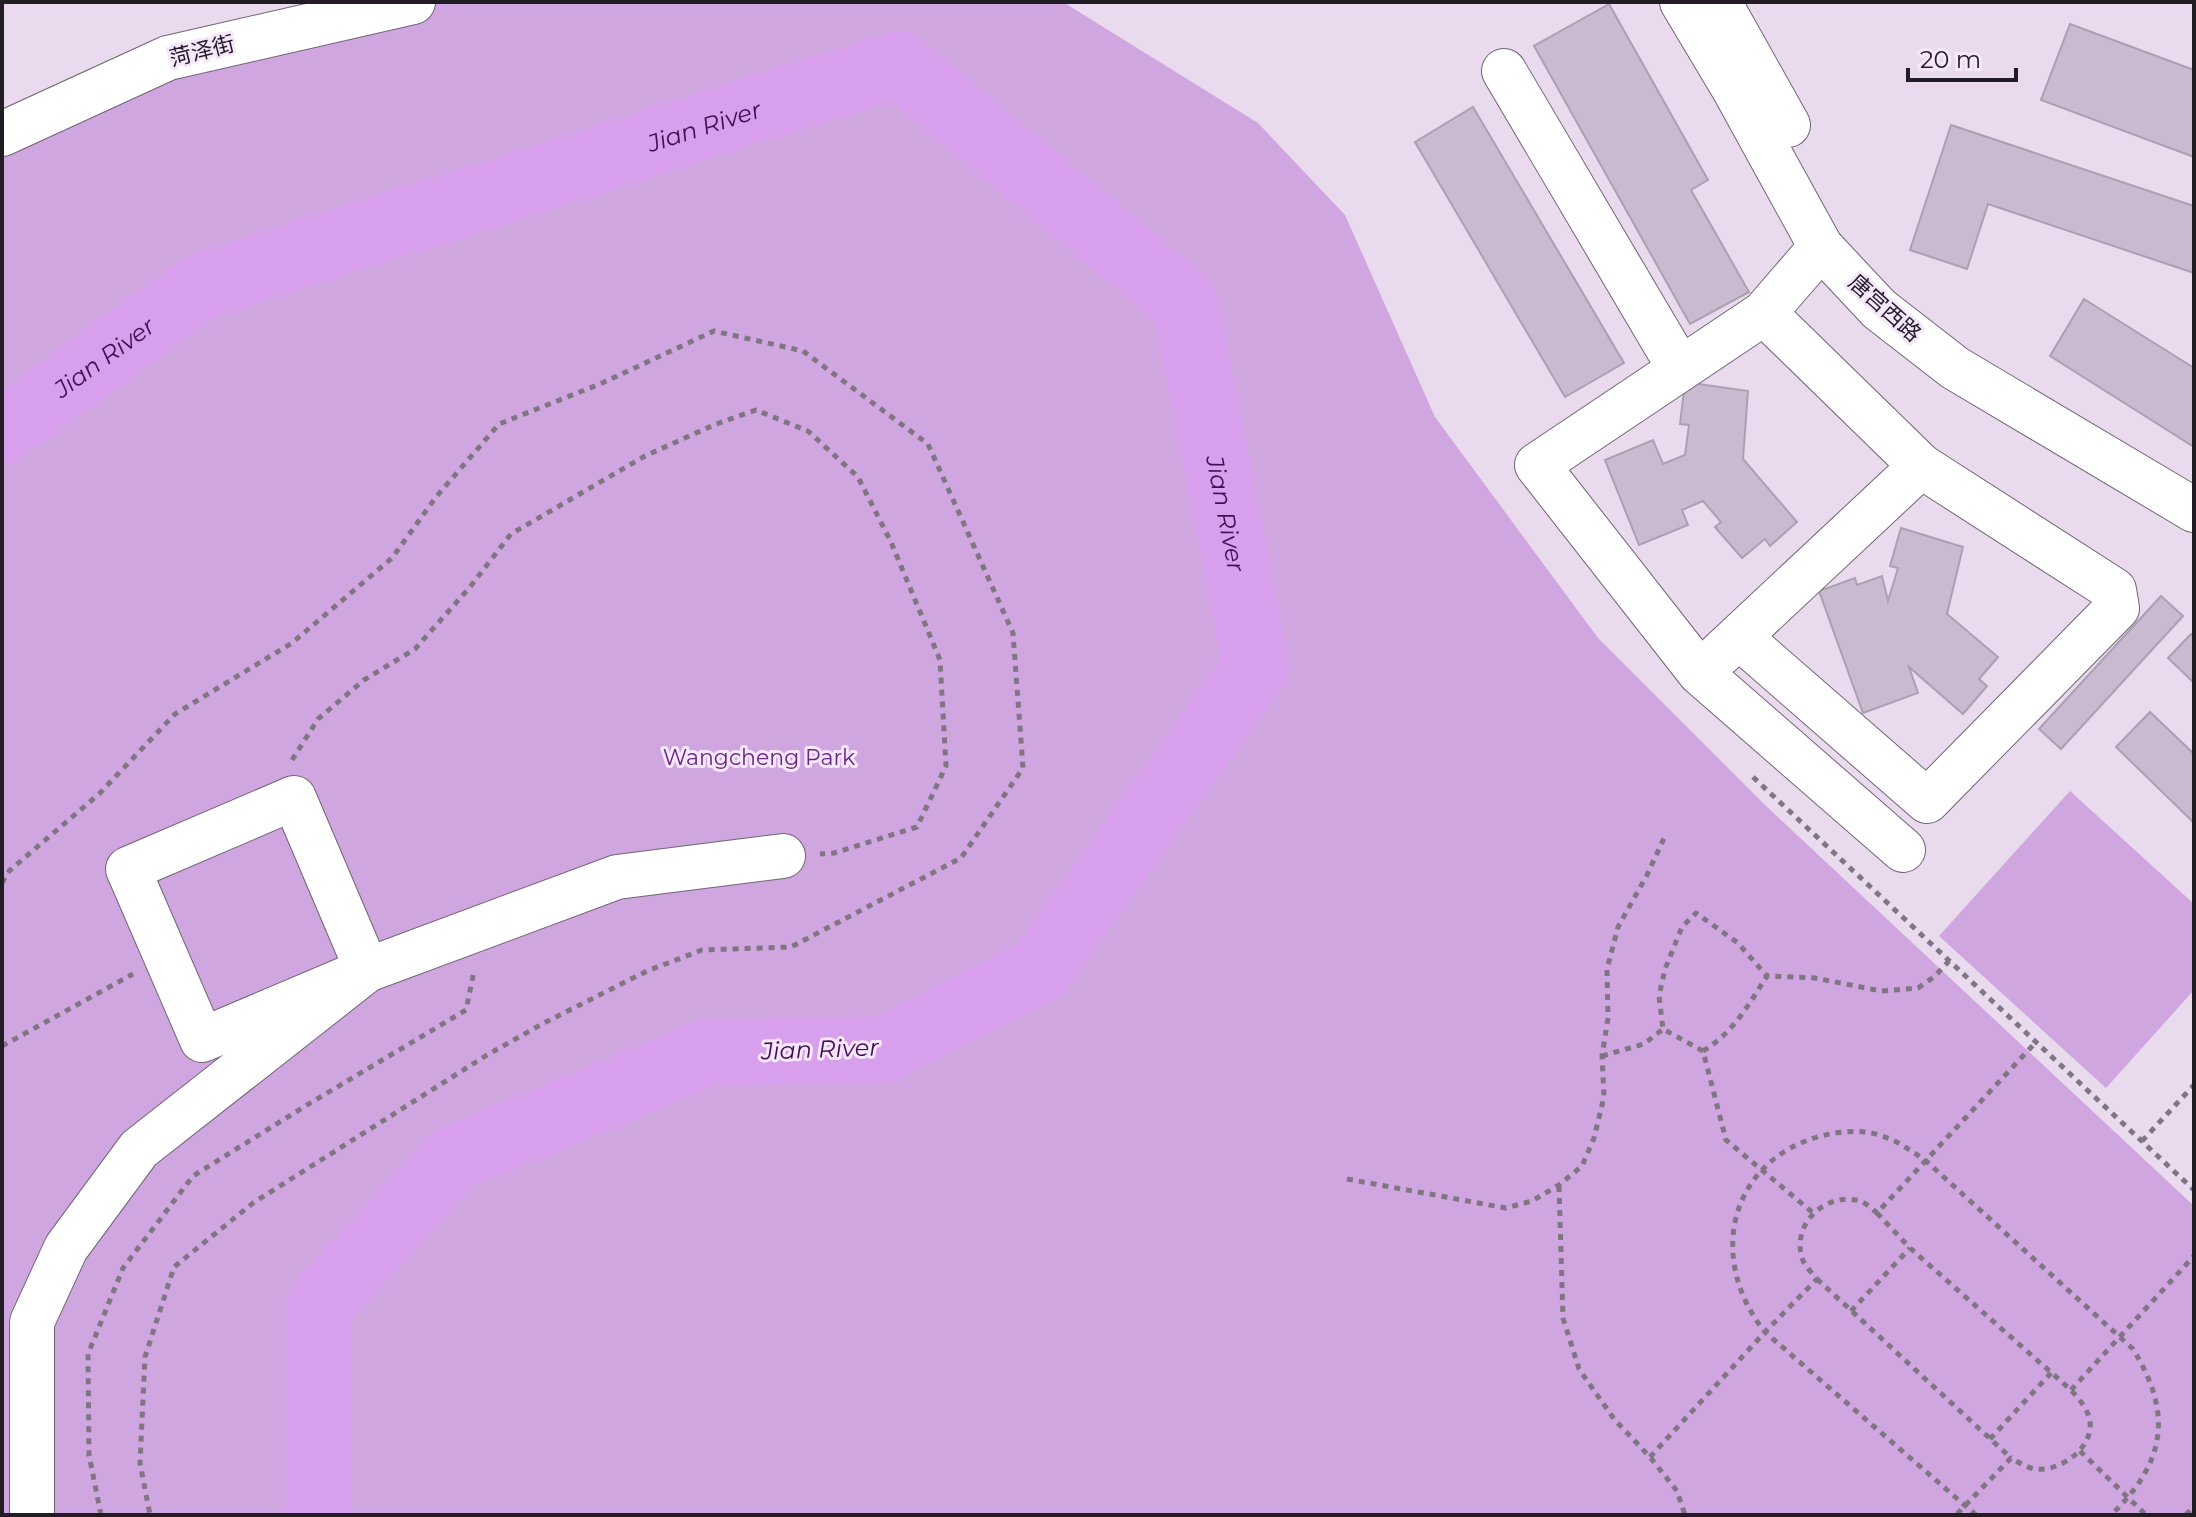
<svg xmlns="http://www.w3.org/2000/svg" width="2196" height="1517" viewBox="0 0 2196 1517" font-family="Montserrat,'Noto Sans SC',sans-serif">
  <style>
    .green { fill: #d0a6e0 }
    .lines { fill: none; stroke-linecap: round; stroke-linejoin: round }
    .river { stroke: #d79fec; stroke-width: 66 }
    .building { fill: #c9bacf; stroke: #ad9fb3; stroke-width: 2 }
    .minor-casing { stroke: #716476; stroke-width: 46 }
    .path { stroke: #807583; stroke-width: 5; stroke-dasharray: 6 6; stroke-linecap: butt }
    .minor { stroke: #fff; stroke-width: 44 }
    .labels { text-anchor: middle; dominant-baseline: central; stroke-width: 6; stroke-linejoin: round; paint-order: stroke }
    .street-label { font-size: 22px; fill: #221c24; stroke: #f6e7fc }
    .park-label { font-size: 22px; fill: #6a2780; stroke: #f6e7fc }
    .water-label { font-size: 24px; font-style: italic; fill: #430e53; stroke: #f6e7fc }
  </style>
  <rect width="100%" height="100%" fill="#e9daee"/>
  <g class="green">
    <path d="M341,2H1063L1258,123L1345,215L1435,417L1598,638L1766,806L2194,1206V1515H2V140Z"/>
    <path d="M2070,791L2194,904V990L2106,1088L1939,936Z"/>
  </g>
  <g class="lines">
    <path class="river" id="s1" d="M2,431L202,286L898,64L1185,302L1256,667L1040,969L886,1049L707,1053L453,1159L319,1305L318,1515"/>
  </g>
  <g class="building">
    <path d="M1609,4L1708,180L1691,190L1749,292L1690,324L1534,46Z"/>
    <path d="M2070,24L2194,70V157L2041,100Z"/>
    <path d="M1473,107L1624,363L1565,397L1415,142Z"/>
    <path d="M1951,125L2194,206V273L1988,204L1967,269L1910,250Z"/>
    <path d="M2084,299L2194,368V447L2050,356Z"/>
    <path d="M1685,382L1748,391L1743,459L1797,522L1770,546L1765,539L1742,558L1715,527L1721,522L1703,501L1682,510L1688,525L1639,545L1605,460L1653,440L1663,464L1685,455L1689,425L1680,424Z"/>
    <path d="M1901,528L1963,547L1947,614L1998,657L1979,679L1987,686L1963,714L1909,667L1918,693L1863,713L1819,591L1855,578L1857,585L1882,576L1888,601L1898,568L1890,566Z"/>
    <path d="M2161,596L2183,616L2061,749L2039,729Z"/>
    <path d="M2191,634L2194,637V683L2168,658Z"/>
    <path d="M2150,712L2194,754V823L2116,747Z"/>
  </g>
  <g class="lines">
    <defs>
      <g id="minor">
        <path d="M1682,2L1734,89L1821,247L1879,309L1955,368L2194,510"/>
        <path d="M1719,2L1788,125"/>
        <path d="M1504,71L1680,369"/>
        <path d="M2,134L168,58L413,2"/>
        <path d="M1821,247L1764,313L1537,465L1700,673L1903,850"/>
        <path d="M1739,637L1927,801L2117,608L2114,590L1921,466L1764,313"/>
        <path d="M1719,655L1921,466"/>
        <path d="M294,798L367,970L202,1040L128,869Z"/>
        <path d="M32,1515V1322L66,1248L139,1149L367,970L617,877L783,856"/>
      </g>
    </defs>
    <use href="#minor" class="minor-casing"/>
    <g class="path">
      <path d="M292,760L318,719L364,680L415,649L470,587L511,534L645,456L716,424L756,410L808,431L858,477L891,542L940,660L946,766L917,827L834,853L820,854"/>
      <path d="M1753,777L2194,1190"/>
      <path d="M2,883L9,871L99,794L175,714L292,643L392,558L436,497L499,424L600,384L714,331L803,351L928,444L1013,633L1023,768L961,858L791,947L702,950L647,971L544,1023L487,1055L253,1203L174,1267L145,1357L140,1463L150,1515"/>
      <path d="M2,1046L133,974"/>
      <path d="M1703,1051L1663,1029L1659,996L1665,969L1682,927L1696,913L1738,943L1767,976"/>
      <path d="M1602,1056L1644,1044L1663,1029"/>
      <path d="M2142,1141L2194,1085"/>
      <path d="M1347,1179L1506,1208L1532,1201L1559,1185L1582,1166L1594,1138L1604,1097L1602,1056L1608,1018L1607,969L1618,927L1647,875L1665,836"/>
      <path d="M1559,1186L1563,1318L1579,1369L1614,1419L1650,1457L1677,1491L1685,1515"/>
      <path d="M1812,1212L1726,1140L1703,1051C1733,1033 1749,1004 1767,976L1815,978L1881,991L1918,988L1935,976L1949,961"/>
      <path d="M1877,1213L1910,1248L2071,1390C2080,1400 2092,1413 2090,1429C2087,1453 2057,1472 2034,1469C2026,1467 2018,1462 2011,1458L1956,1515"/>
      <path d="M1817,1279L2011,1458"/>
      <path d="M1851,1311L1910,1248"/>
      <path d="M2071,1390L2194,1256"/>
      <path d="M1990,1439L2051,1373"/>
      <path d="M2080,1451L2146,1515"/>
      <path d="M1650,1457L1765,1332L1817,1279C1812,1273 1804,1265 1802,1258C1792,1225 1823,1194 1856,1200C1864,1201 1871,1208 1877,1213L2036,1042"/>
      <path d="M101,1515L89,1455L88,1354L123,1268L193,1176L307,1105L466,1010L474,971"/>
      <path d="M1976,1515L1765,1332C1707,1260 1728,1161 1821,1136C1841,1131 1863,1129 1882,1136C1898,1141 1911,1151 1925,1160L2133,1349C2173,1414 2166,1462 2111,1515"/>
      <path d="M2186,1515L2194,1506"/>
    </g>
    <use href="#minor" class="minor"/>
  </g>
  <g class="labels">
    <g class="street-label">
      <text transform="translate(202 51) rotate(-14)">菏泽街</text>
      <text transform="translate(1885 308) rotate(42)">唐宫西路</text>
    </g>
    <g class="park-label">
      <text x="759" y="757">Wangcheng Park</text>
    </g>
    <g class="water-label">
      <text stroke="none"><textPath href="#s1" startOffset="774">Jian River</textPath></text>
      <text stroke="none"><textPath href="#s1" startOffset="126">Jian River</textPath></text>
      <text stroke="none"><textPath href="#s1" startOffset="1566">Jian River</textPath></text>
      <text transform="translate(820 1049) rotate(-2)">Jian River</text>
    </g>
  </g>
  <rect width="2196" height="1517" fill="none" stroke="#221c24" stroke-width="8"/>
  <path d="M1908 68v12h108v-12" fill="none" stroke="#221c24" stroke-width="4"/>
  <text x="1920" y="68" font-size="24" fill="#221c24" stroke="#f6e7fc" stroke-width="6" paint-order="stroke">20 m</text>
</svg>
